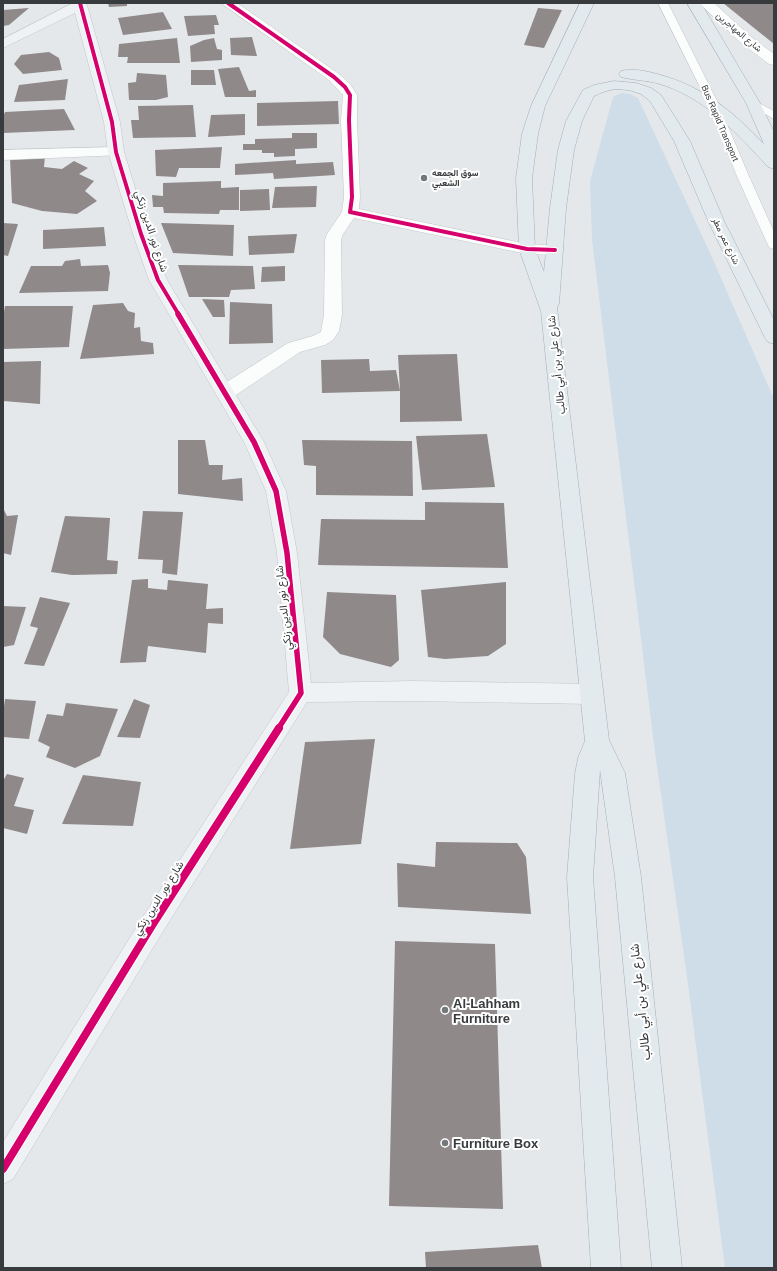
<svg xmlns="http://www.w3.org/2000/svg" width="777" height="1271" viewBox="0 0 777 1271" font-family="Helvetica,Vazirmatn,sans-serif">
  <style>
    .green { fill: #cedde8 }
    .building { fill: #8f898a }
    .lines { fill: none; stroke-linecap: round; stroke-linejoin: round }
    .lane-casing { stroke: #c3c5c8; stroke-width: 1 }
    .street-casing { stroke: #c3c5c8; stroke-width: 1 }
    .secondary-casing { stroke: #c3c5c8; stroke-width: 1 }
    .primary-casing { stroke: #a1afb9; stroke-width: 1 }
    .lane { fill: #fbfcfc; fill-rule: evenodd }
    .street { fill: #fbfcfc; fill-rule: evenodd }
    .secondary { fill: #eef2f5; fill-rule: evenodd }
    .primary { fill: #e2eaee; fill-rule: evenodd }
    .cycleway-far2-casing { stroke: #fff; stroke-width: 6 }
    .cycleway-far1-casing { stroke: #fff; stroke-width: 8 }
    .cycleway-casing { stroke: #fff; stroke-width: 10 }
    .cycleway-far2 { stroke: #d6006c; stroke-width: 4 }
    .cycleway-far1 { stroke: #d6006c; stroke-width: 5.5 }
    .cycleway { stroke: #d6006c; stroke-width: 8 }
    .poi-dot { fill: #75787a; stroke: #fff; stroke-width: 1.5 }
    .labels { text-anchor: middle; dominant-baseline: central; stroke-width: 4; stroke-linejoin: round; paint-order: stroke }
    .far-street-label { font-size: 9px; fill: #383b3d; stroke: #fff }
    .far-poi-label { font-size: 9px; font-weight: bold; fill: #383b3d; stroke: #fff; text-anchor: start }
    .street-label { font-size: 11px; fill: #383b3d; stroke: #fff }
    .near-street-label { font-size: 13px; fill: #383b3d; stroke: #fff }
    .near-poi-label { font-size: 13px; font-weight: bold; fill: #383b3d; stroke: #fff; text-anchor: start }
  </style>
  <rect width="100%" height="100%" fill="#e5e8eb"/>
  <path class="green" d="M621,93L630,94L638,98L711,255L774,399V1268H725L687,977L654,745L592,240L590,181L613,97Z"/>
  <g class="building">
    <path d="M108,3H127V6L109,7Z"/>
    <path d="M723,3L774,4V44Z"/>
    <path d="M29,8L9,25L3,26V10Z"/>
    <path d="M538,8L562,10L544,48L524,45Z"/>
    <path d="M163,12L172,29L123,35L118,18Z"/>
    <path d="M216,15L219,25H214L215,34L188,36L184,16Z"/>
    <path d="M252,37L257,56L231,55L230,38Z"/>
    <path d="M177,38L180,63H127L128,57H118L119,44Z"/>
    <path d="M214,38L217,49L222,50V60L191,62L190,46L204,40Z"/>
    <path d="M49,52L59,58L62,70L23,74L14,64L21,55Z"/>
    <path d="M239,67L249,91L256,90V97H225L218,69Z"/>
    <path d="M191,70H214L216,85H191Z"/>
    <path d="M137,73L166,75L168,97L156,100H129L128,83L136,82Z"/>
    <path d="M68,79L65,100L14,102L19,85Z"/>
    <path d="M338,101L339,124L257,126V103Z"/>
    <path d="M193,105L196,137L133,138L131,120H139L138,106Z"/>
    <path d="M64,109L75,130L3,133V117L5,112Z"/>
    <path d="M245,114V135L208,137L211,115Z"/>
    <path d="M292,133H317V148L295,149V156L274,157V153H262V150H243V144H255V139L292,138Z"/>
    <path d="M222,147L220,168H179L176,177L156,176L155,150Z"/>
    <path d="M45,156L44,167L62,169L74,161L88,168L79,174L94,181L85,191L97,201L77,214L42,211L12,203L10,158Z"/>
    <path d="M296,160V164L333,162L335,175L274,179L273,173L235,175V164Z"/>
    <path d="M221,181V188L239,187V210H220L219,214L164,213L163,207H153L152,195L163,196V183Z"/>
    <path d="M317,186L316,207L272,208L275,187Z"/>
    <path d="M269,189L270,210L240,211V190Z"/>
    <path d="M3,223L18,224L8,256L3,255Z"/>
    <path d="M161,223L234,225L233,256L173,253Z"/>
    <path d="M104,227L106,246L43,249V230Z"/>
    <path d="M297,234L294,253L249,255L248,236Z"/>
    <path d="M80,259L81,266L108,265L110,273L108,291L19,293L31,266H62L65,261Z"/>
    <path d="M178,265L253,266L255,289L231,290L229,297H189Z"/>
    <path d="M285,266V281L261,282L262,267Z"/>
    <path d="M202,299L224,300L225,317H213Z"/>
    <path d="M230,302L272,304L273,343L229,344Z"/>
    <path d="M123,303L128,311L135,313L134,328L140,327L141,341L153,343L154,354L80,359L93,305Z"/>
    <path d="M5,306H73L69,347L3,349V318Z"/>
    <path d="M457,354L462,421L400,422V391L322,393L321,360L369,359L370,371L396,370L400,391L398,355Z"/>
    <path d="M41,361L40,404L3,401V362Z"/>
    <path d="M487,434L495,487L422,490L416,436Z"/>
    <path d="M178,440H205L209,465H223L222,480L242,478L243,501L178,494Z"/>
    <path d="M302,440L412,441L413,496L316,495V466L304,465Z"/>
    <path d="M425,502L504,503L508,568L318,565L321,519L425,520Z"/>
    <path d="M3,508L7,516L18,515L11,555L3,553Z"/>
    <path d="M143,511L183,512L177,575L162,573L163,560L138,559Z"/>
    <path d="M65,516L110,518L107,560L118,561L117,574L72,575L51,572Z"/>
    <path d="M148,579V588L167,590L168,580L208,584L206,609L223,608V624L208,623L206,653L148,646L146,662L120,663L132,580Z"/>
    <path d="M506,582V644L488,656L445,659L428,657L421,590Z"/>
    <path d="M327,592L396,595L399,660L391,667L340,654L323,637Z"/>
    <path d="M40,597L70,603L44,666L24,664L38,628L30,626Z"/>
    <path d="M3,606L26,607L14,645L3,647Z"/>
    <path d="M5,699L36,701L29,739L3,737V714Z"/>
    <path d="M134,699L150,705L140,738L117,737Z"/>
    <path d="M66,703L118,709L100,756L75,768L46,757L50,747L38,741L47,714L63,716Z"/>
    <path d="M375,739L361,844L290,849L305,742Z"/>
    <path d="M7,774L24,778L14,806L34,810L27,834L3,828V781Z"/>
    <path d="M83,775L141,782L133,826L62,824Z"/>
    <path d="M436,842L517,843L526,857L531,914L398,907L397,863L435,867Z"/>
    <path d="M395,941L495,944L503,1209L389,1206Z"/>
    <path d="M538,1245L542,1268H426L425,1252Z"/>
  </g>
  <g class="lines">
    <defs>
      <g id="lane">
        <path d="M658,3H668L719,105L748,174L774,232V249L770,248L768,245L736,174L709,105Z"/>
        <path d="M753,100L774,111V119L749,105L748,103L749,101Z"/>
      </g>
      <g id="street">
        <path d="M221,3H237L339,74L350,84L357,95V120L360,197L359,209L527,244L561,246L563,250L561,254L555,255L527,254L354,218L343,234L341,240L342,315L339,331L333,340L325,345L300,352L233,397L226,398L219,397L217,392L219,387L288,343L313,336L321,332L324,315L325,240L327,234L342,212L344,197L341,120L343,95L329,80Z"/>
        <path d="M699,3H714L750,36L774,54V65L769,64L740,42Z"/>
        <path d="M116,147L121,149L124,152L121,155L3,160V150Z"/>
      </g>
      <path id="secondary" d="M73,3H85L87,5L120,122L124,152L149,234L167,280L264,442L286,491L297,553L311,683L413,681L591,684L599,687L602,694L599,701L591,704L413,701L307,702L162,933L13,1179L3,1184V1142L144,915L289,692L277,553L266,491L244,442L149,280L133,234L108,152L104,122L75,13L3,48V39Z"/>
      <g id="primary">
        <path d="M580,3H594L545,106L538,134L532,178L535,249L544,272L550,208L558,150L566,121L583,90L594,85L614,81L636,83L651,88L661,95L690,141L725,223L774,320V344L768,342L765,338L709,223L674,141L650,101L641,94L629,90L614,89L603,92L594,96L582,121L574,150L566,208L559,304L557,307L609,740L625,773L641,877L682,1268H652L615,877L600,770L593,877L621,1268H591L567,877L575,774L578,758L585,741L541,311L519,249L516,178L522,134L531,106Z"/>
        <path d="M687,3H701L760,103L774,132V154L773,153L774,169L768,167C739,135 708,101 666,86C651,80 636,81 621,77L619,74L621,71C632,68 646,71 657,74C703,86 732,111 764,144L746,103Z"/>
      </g>
    </defs>
    <use href="#lane" class="lane-casing"/>
    <use href="#street" class="street-casing"/>
    <use href="#secondary" class="secondary-casing"/>
    <use href="#primary" class="primary-casing"/>
    <use href="#lane" class="lane"/>
    <use href="#street" class="street"/>
    <use href="#secondary" class="secondary"/>
    <use href="#primary" class="primary"/>
    <defs>
      <g id="cycleway-far2">
        <path d="M80,3L112,122L116,152L141,234L158,280L179,315"/>
        <path d="M228,3L334,77L345,87L350,95L349,120L352,197L350,212L527,249L555,250"/>
      </g>
      <path id="cycleway-far1" d="M178,314L254,442L276,491L287,553L301,693L278,729"/>
      <path id="cycleway" d="M3,1169L153,924L279,728"/>
    </defs>
    <use href="#cycleway-far2" class="cycleway-far2-casing"/>
    <use href="#cycleway-far1" class="cycleway-far1-casing"/>
    <use href="#cycleway" class="cycleway-casing"/>
    <use href="#cycleway-far2" class="cycleway-far2"/>
    <use href="#cycleway-far1" class="cycleway-far1"/>
    <use href="#cycleway" class="cycleway"/>
  </g>
  <g class="poi-dot">
    <circle cx="424" cy="178" r="4"/>
    <circle cx="445" cy="1010" r="4"/>
    <circle cx="445" cy="1143" r="4"/>
  </g>
  <g class="labels">
    <g class="far-street-label">
      <text transform="translate(739 32) rotate(40)">شارع المهاجرين</text>
      <text transform="translate(720 123) rotate(67)">Bus Rapid Transport</text>
      <text transform="translate(726 241) rotate(64)">شارع عمر مطر</text>
    </g>
    <g class="far-poi-label">
      <text x="432" y="173">سوق الجمعه<tspan x="432" dy="10">الشعبي</tspan></text>
    </g>
    <g class="street-label">
      <text transform="translate(152 231) rotate(72)">شارع نور الدين زنكي</text>
      <text transform="translate(556 365) rotate(-96)">شارع علي بن أبي طالب</text>
      <text transform="translate(283 608) rotate(-96)">شارع نور الدين زنكي</text>
      <text transform="translate(158 898) rotate(-58)">شارع نور الدين زنكي</text>
    </g>
    <g class="near-street-label">
      <text transform="translate(640 1002) rotate(-96)">شارع علي بن أبي طالب</text>
    </g>
    <g class="near-poi-label">
      <text x="453" y="1003">Al-Lahham<tspan x="453" dy="15">Furniture</tspan></text>
      <text x="453" y="1143">Furniture Box</text>
    </g>
  </g>
  <rect width="777" height="1271" fill="none" stroke="#383b3d" stroke-width="8"/>
</svg>
